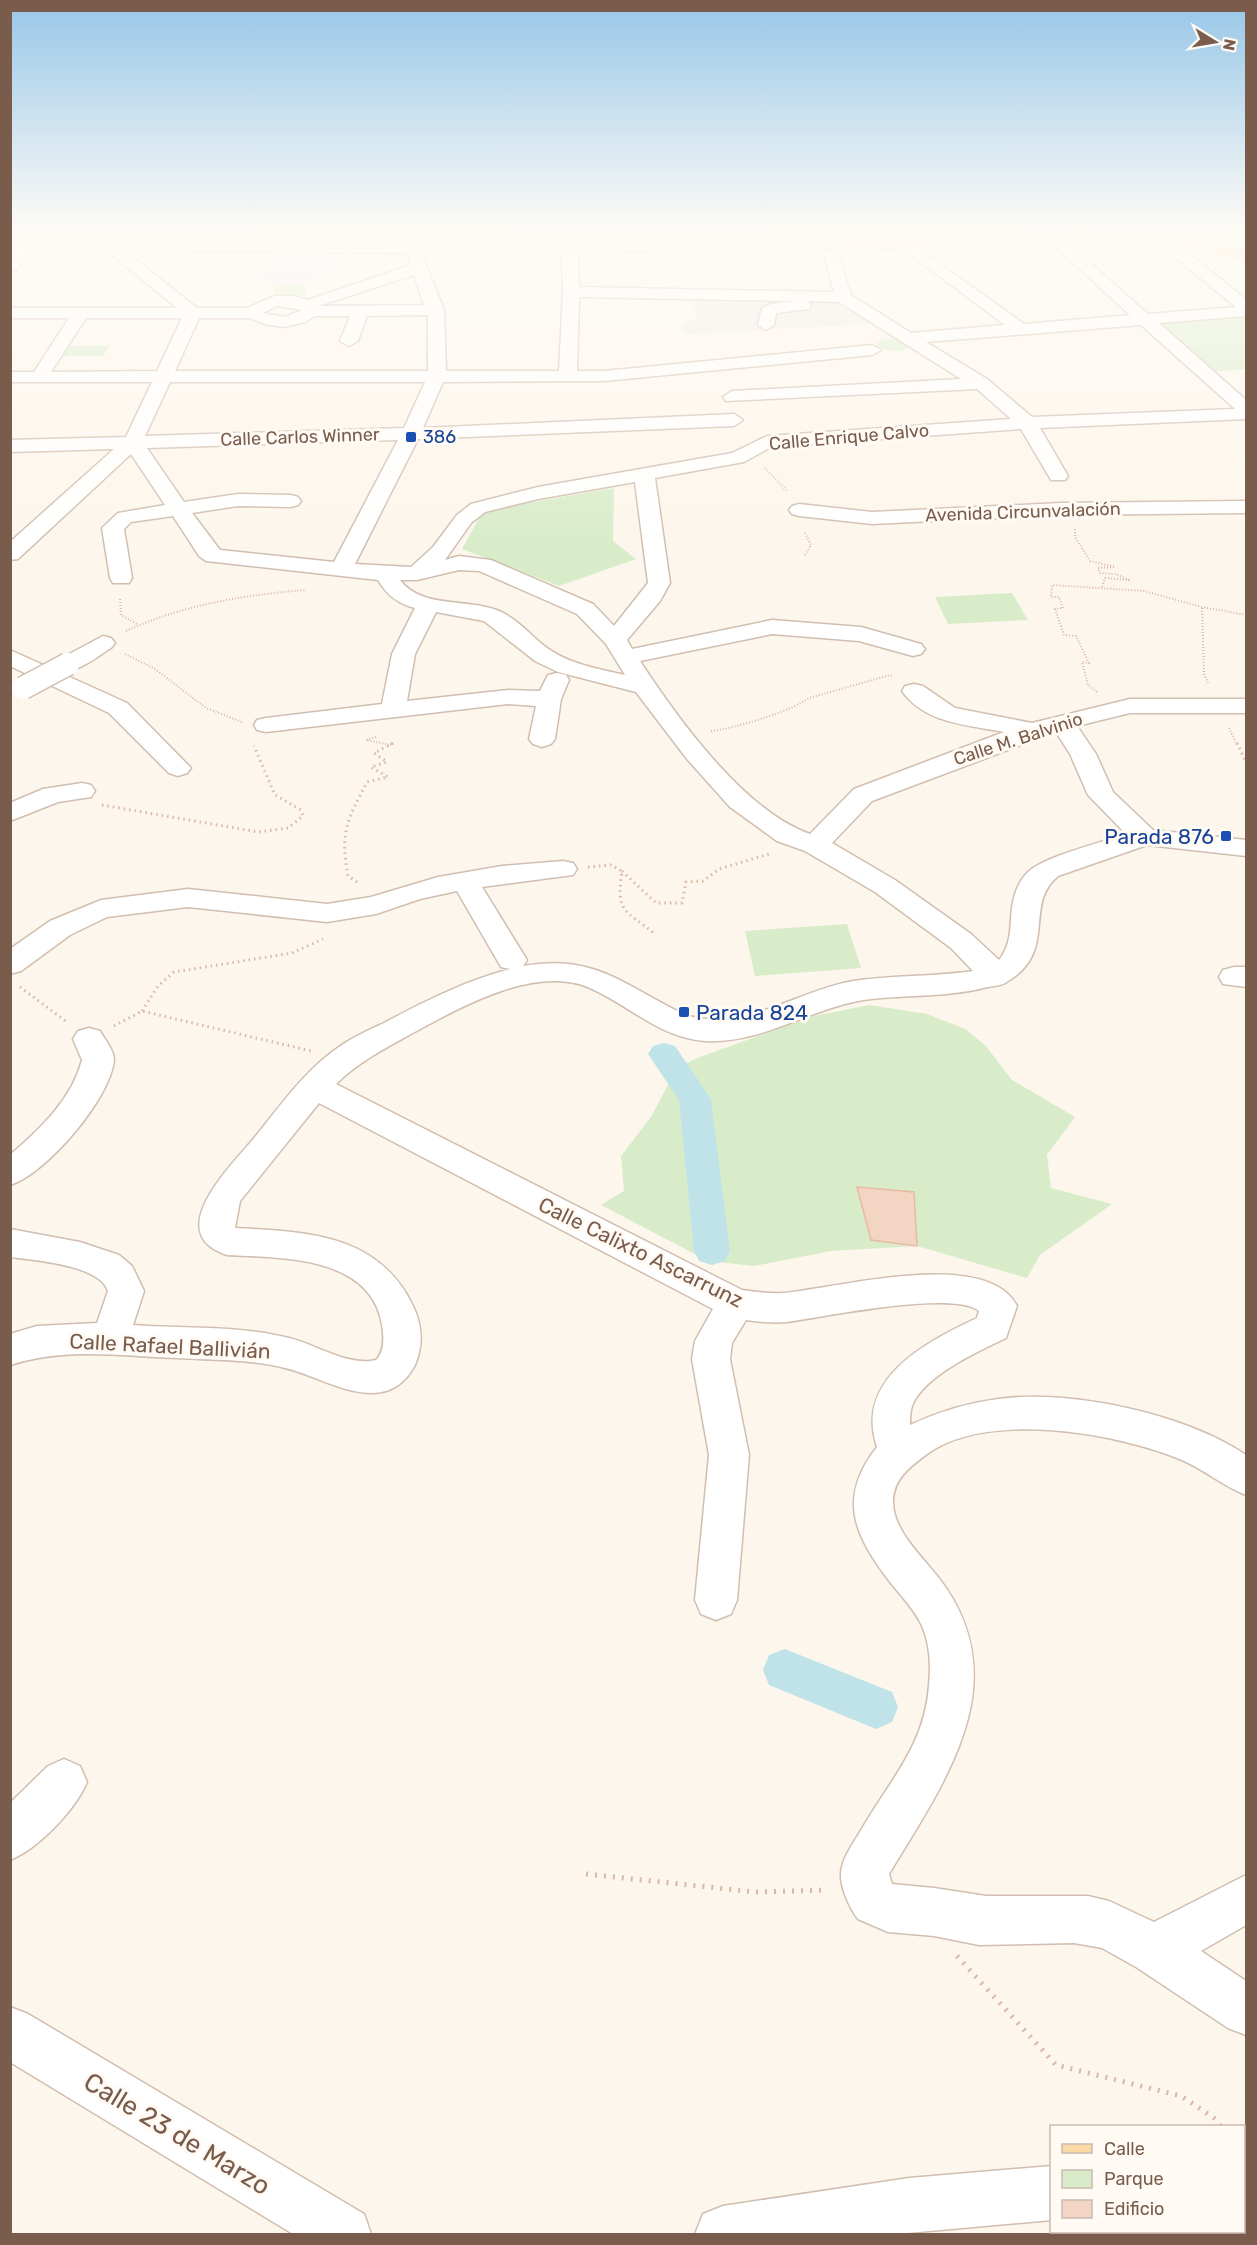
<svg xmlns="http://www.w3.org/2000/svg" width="1257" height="2245" viewBox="0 0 1257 2245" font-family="Rubik,sans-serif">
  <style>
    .industrial { fill: #efe9e4 }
    .education { fill: #f3e8fa }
    .green { fill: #d8ecc9 }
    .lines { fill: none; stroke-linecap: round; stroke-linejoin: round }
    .canal { fill: #bfe3e8; fill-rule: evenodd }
    .building { fill: #f3d5c3; stroke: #e6bba3; stroke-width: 1.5 }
    .minor-casing { stroke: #d1beb0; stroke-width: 3 }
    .major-casing { stroke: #dad1cd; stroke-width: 3 }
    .path-far2 { stroke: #d9b8a5; stroke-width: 2; stroke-dasharray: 1 2; stroke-linecap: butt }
    .path-far1 { stroke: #d9b8a5; stroke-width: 3; stroke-dasharray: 1.5 4; stroke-linecap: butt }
    .path { stroke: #d9b8a5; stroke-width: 5; stroke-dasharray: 2 7; stroke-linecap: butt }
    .minor { fill: #fff; fill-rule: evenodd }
    .major { fill: #fbd9a5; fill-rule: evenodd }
    .minor-bridge-casing { stroke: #d1beb0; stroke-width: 25; stroke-linecap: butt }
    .minor-bridge { stroke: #fff; stroke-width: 22 }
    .transit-dot { fill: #1a4fb4; stroke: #fffaf3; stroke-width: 2 }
    .labels { text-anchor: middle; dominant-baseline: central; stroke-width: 6; stroke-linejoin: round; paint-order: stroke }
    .far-street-label { font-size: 18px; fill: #7a5c4d; stroke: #fffaf3 }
    .far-transit-label { font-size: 18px; fill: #164399; stroke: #fffaf3; text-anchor: start }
    .transit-label { font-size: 21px; fill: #164399; stroke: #fffaf3; text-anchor: end }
    .street-label { font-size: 21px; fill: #7a5c4d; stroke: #fffaf3 }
    .near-street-label { font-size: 26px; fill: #7a5c4d; stroke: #fffaf3 }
  </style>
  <rect width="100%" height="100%" fill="#fdf6ec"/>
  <path class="industrial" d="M693,298L824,300L836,303L872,324L684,334L682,328L696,316Z"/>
  <path class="education" d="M320,252L336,260L328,272L304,283L274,285L260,277L276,253Z"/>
  <g class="green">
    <path d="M304,283L307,296L277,299L274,285Z"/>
    <path d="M1246,313V369L1212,372L1151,321Z"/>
    <path d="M893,338L911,346C901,353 885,353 876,344L883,339Z"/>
    <path d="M67,346H109L103,356H61Z"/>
    <path d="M614,488L613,541L636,559L559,586L462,549L483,511Z"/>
    <path d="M1012,593L1028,620L948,624L935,597Z"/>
    <path d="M847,924L861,968L755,976L745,931Z"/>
    <path d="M869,1005L927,1014L965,1029L985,1045L1012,1080L1075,1117L1047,1155L1051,1188L1112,1204L1040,1255L1027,1278L917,1246L831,1251L754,1266L708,1261L601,1205L624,1191L621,1156L651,1117L677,1068L697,1058L814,1016Z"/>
  </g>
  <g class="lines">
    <g class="canal">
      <path d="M664,1043L675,1046L711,1099L730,1251L725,1261L712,1265L699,1261L694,1251L679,1100L648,1054L653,1046Z"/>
      <path d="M785,1649L892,1692L898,1707L892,1722L876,1729L769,1685L763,1670L769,1655Z"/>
    </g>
  </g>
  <path class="building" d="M857,1187L914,1192L917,1246L871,1240Z"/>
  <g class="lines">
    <defs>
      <g id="minor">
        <path d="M33,231H48L42,240L418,245L444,310L446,371H559L563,292L561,231H577L579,287L834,292L822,247L830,242L835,244L851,295L911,333L1005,325L900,247L897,244L900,241L905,239L1024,324L1130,315L1038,231H1054L1148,314L1236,307L1155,241L1152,238L1155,235H1165L1246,299V316L1159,323L1246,400V419L1040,428L1068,476L1065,480H1051L1021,429L771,447L744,462L655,478L670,583L660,601L627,640L632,649L772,620L861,627L921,644L925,649L921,654L913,656L859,641L772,634L640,661C678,719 744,811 810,834L854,789L1004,732C969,725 925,724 902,691L905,686L914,684L923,686L955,708L1032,723L1130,699H1246V713H1130L1077,726L1096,754L1113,792L1153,830L1246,840V856L1147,845L1058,876C1022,906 1060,952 1005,983C1000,986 993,986 988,987C949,997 910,995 871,999C812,1006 765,1044 705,1041C660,1038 629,1005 590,988C535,964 459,1008 411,1034C384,1049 358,1062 336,1084L742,1290C756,1292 770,1294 784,1293C838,1288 987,1247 1017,1306L1006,1338C979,1351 923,1376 912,1406C910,1412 910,1419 910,1425C938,1412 967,1403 998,1399C1072,1389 1185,1414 1246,1455V1495C1223,1486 1205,1470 1182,1460C1117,1433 988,1410 927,1454C911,1466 894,1478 893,1500C892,1530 921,1555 938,1577C1019,1681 945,1781 889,1874L892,1884L934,1888L986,1896H1088L1109,1901L1154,1922L1246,1875V1925L1201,1951L1246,1981V2035L1228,2028L1136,1967L1102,1948L1074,1943L979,1945L934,1936L888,1932L858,1919C850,1909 840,1887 841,1873C842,1858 853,1844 860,1832C889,1781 925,1746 929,1685C931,1666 930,1644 922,1626C915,1610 901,1596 890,1582C854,1535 837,1498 877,1447C854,1379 926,1342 977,1318L979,1311C953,1290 824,1317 787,1322C773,1323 759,1322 746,1320L732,1343L730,1359L749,1455L737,1600L731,1614L716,1620L701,1614L695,1600L709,1455L692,1359L695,1341L713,1309L319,1103L240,1201L235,1228C305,1232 377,1233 412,1304C422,1324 424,1344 415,1365C406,1382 392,1393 372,1393C340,1393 311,1373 281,1367C247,1359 211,1360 177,1358C120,1356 65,1347 10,1365V1334L37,1326L97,1323L108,1291C100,1265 34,1260 10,1257V1229L80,1242L119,1255L132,1266L144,1291L133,1325C184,1329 239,1325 289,1338C315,1344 349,1367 376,1360C385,1351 384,1337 382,1325C371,1255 280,1258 227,1255C160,1233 233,1164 255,1137C281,1105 305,1070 339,1047C353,1037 369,1030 384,1023C425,1001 465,981 510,969L501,967L457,891L420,899L376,914L327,922L188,907L107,917L70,935L21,971L10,974V949L50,921L101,900L188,889L327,904L371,897L438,877L502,866L563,861L573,863L577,869L573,875L482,887L527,960L523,966C598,953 626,988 688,1016C748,1031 796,991 853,981C892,975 933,977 973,971L951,948L875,892L805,851L777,841L730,807L687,759L636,692L558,672L535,661L484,621L436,612L415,654L407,701L508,690L540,691L548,675L557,673L566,675L569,680L561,699L555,739L551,744L542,747L533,744L529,739L536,706L508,704L266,732L257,730L254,725L257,720L266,718L382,704L392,654L415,608C398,604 387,595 378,580L206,561L199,556L173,516L131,522L124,529L132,578L129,583H113L110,578L102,528L118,513L165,505L131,454L18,559L10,560V542L114,449L10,452V440L126,437L152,382H10V372H34L69,318H10V308H177L114,256L111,253L115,249H34L16,270L10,272V257ZM124,250L407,253L411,265L308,300L293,296H275L247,308H197ZM414,275L424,305L319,306L321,305ZM579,297L795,301L771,304L762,308L758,325L766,330L774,325L776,313L809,309L811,305L808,301L839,302L961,379L732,391L723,397L726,401L977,389L1011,419L767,436L732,453L538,487L471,504L457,515L433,547L411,567L355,564L418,439L734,426L743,420L734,414L423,428L443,382L604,381L872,355L881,350L872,345L604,371H577ZM277,306L302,310L284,317L263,313ZM428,315V371H175L199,318H249L268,325L284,327L305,322L315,316H350L340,341L349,346L358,341L367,316ZM86,318H182L157,371L51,372ZM1141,325L1235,409L1032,417L987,379L926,342ZM170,382H425L404,428L145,436ZM398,440L334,562L220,550L192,513L238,506L291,507L298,505L301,501L298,497L291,495L238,494L184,502L147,448ZM635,482L648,583L614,626L593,604L491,560L459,556L445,560L471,523L485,512L538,499ZM459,570L479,571L577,614L606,644L625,675C599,669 569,664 547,648C531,636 518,619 499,611C469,598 421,609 400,580H417ZM1056,732L1070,754L1088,795L1126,834C1101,843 1044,856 1027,873C1018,882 1014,895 1012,907C1010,926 1012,944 999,960L971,934L895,880L832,843L872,801Z"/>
        <path d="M874,231H889L892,245L889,248H879Z"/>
        <path d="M1213,231H1246V239L1220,236Z"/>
        <path d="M1246,501V513L1061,515L872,524L799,516L792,514L789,510L792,506L799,504L872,512L1061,503Z"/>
        <path d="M103,636L111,638L115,643L111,648C96,657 78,674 60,669L56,664L60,659Z"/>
        <path d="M10,650L127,703L191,768L187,773L178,776L169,773L109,713L10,666Z"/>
        <path d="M82,783L91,785L95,791L91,797L58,802L10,821V803L43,789Z"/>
        <path d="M1234,967H1246V987L1223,984L1219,977L1223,970Z"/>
        <path d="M89,1028L100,1031C105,1040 114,1050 114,1060C111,1098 45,1175 10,1185V1155C40,1129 72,1099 82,1060L73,1039L78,1031Z"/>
        <path d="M64,1759L80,1766L87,1782C76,1809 38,1849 10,1860V1803L48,1766Z"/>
        <path d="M10,2007L28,2014L364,2214L371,2234H293L10,2062Z"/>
        <path d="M1052,2166V2220L896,2234H695L703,2214L723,2206L909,2178Z"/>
      </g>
      <g id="major">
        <path d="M400,231H415L419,243C556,243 692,245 829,242C892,241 953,231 1015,231L1008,236L905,249L830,252L413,253L405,248Z"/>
        <path d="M1071,231L1160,233L1246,249V259L1160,243L1078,236Z"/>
      </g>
    </defs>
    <use href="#minor" class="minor-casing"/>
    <use href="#major" class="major-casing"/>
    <g class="path-far2">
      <path d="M765,468L787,491"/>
      <path d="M1075,529V537L1090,561L1115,567L1098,568L1100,573L1116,574L1129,580L1105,578L1102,587"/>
      <path d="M805,533L811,545L805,555"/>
      <path d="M120,599L121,615L137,624"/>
      <path d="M1202,608L1204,674L1208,683"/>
      <path d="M126,631C182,605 244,595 305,590"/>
      <path d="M125,654L155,669L206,708L242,722"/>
      <path d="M1097,692L1088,685L1082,662L1089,663L1076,636L1064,635L1055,609L1063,608L1059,597H1051L1052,585L1144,591L1202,607L1246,615"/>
      <path d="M1229,728L1237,745"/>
      <path d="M711,731C733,729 792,711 809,698L890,675L893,677"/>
      <path d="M376,737L366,740L390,745"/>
    </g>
    <g class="path-far1">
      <path d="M1237,743L1246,762"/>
      <path d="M102,805L258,832L288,828L303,816L301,810L275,795L254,746"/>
      <path d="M588,867L611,865L622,871C616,913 624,909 655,934"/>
      <path d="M622,871L656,903H682L686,882L703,881L719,869L769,854"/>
      <path d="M357,882L348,876C340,831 347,821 367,782L388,777L371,767L387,762L374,753L392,744L387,743"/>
      <path d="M20,987L67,1022"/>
      <path d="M142,1011L158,986L174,972L292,953L323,939"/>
      <path d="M114,1026L142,1011L311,1051"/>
    </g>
    <g class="path">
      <path d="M586,1874L755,1892L827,1890"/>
      <path d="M957,1956L1056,2065L1181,2096L1217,2120L1220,2126"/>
      <path d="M1244,2184L1246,2224"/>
    </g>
    <use href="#minor" class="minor"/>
    <use href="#major" class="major"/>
    <defs>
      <path id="minor-bridge" d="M23,688L68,664"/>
    </defs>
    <use href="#minor-bridge" class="minor-bridge-casing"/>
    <use href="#minor-bridge" class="minor-bridge"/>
  </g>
  <linearGradient id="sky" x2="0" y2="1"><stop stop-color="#97c7e8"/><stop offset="0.42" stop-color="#fefbf6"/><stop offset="1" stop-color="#fefbf6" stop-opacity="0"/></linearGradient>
  <rect width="1257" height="546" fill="url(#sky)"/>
  <g class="transit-dot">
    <rect x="405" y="431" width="12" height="12" rx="3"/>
    <rect x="1220" y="830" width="12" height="12" rx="3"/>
    <rect x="678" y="1006" width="12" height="12" rx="3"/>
  </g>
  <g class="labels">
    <g class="far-street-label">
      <text transform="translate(300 437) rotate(-2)">Calle Carlos Winner</text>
      <text transform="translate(849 437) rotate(-5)">Calle Enrique Calvo</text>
      <text transform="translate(1023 512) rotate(-2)">Avenida Circunvalación</text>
      <text transform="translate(1018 739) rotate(-18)">Calle M. Balvinio</text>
    </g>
    <g class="far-transit-label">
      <text x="423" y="437">386</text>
    </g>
    <g class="transit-label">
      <text x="1214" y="836">Parada 876</text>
      <text x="696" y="1012" text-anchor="start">Parada 824</text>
    </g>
    <g class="street-label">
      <text transform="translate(641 1252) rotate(26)">Calle Calixto Ascarrunz</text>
      <text transform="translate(170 1346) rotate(3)">Calle Rafael Ballivián</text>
    </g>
    <g class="near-street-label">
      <text transform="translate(177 2134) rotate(31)">Calle 23 de Marzo</text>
    </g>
  </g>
  <rect width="1257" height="2245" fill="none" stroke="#7a5c4d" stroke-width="24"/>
  <rect x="1050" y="2125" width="195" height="108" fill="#fffaf3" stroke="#cabbb1" stroke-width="1.5"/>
  <rect x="1062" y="2144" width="30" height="9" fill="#fbd9a5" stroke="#cabbb1" stroke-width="1.5"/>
  <text x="1104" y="2155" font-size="18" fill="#7a5c4d">Calle</text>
  <rect x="1062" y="2170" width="30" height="18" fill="#d8ecc9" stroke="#cabbb1" stroke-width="1.5"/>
  <text x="1104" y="2185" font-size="18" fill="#7a5c4d">Parque</text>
  <rect x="1062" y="2200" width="30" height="18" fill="#f3d5c3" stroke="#cabbb1" stroke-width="1.5"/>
  <text x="1104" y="2215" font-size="18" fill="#7a5c4d">Edificio</text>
  <g transform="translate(1215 42) rotate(101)" stroke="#fffaf3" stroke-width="4.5" paint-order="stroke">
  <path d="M0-4.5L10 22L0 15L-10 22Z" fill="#7a5c4d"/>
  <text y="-9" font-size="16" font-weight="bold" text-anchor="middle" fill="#7a5c4d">N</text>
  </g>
</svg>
